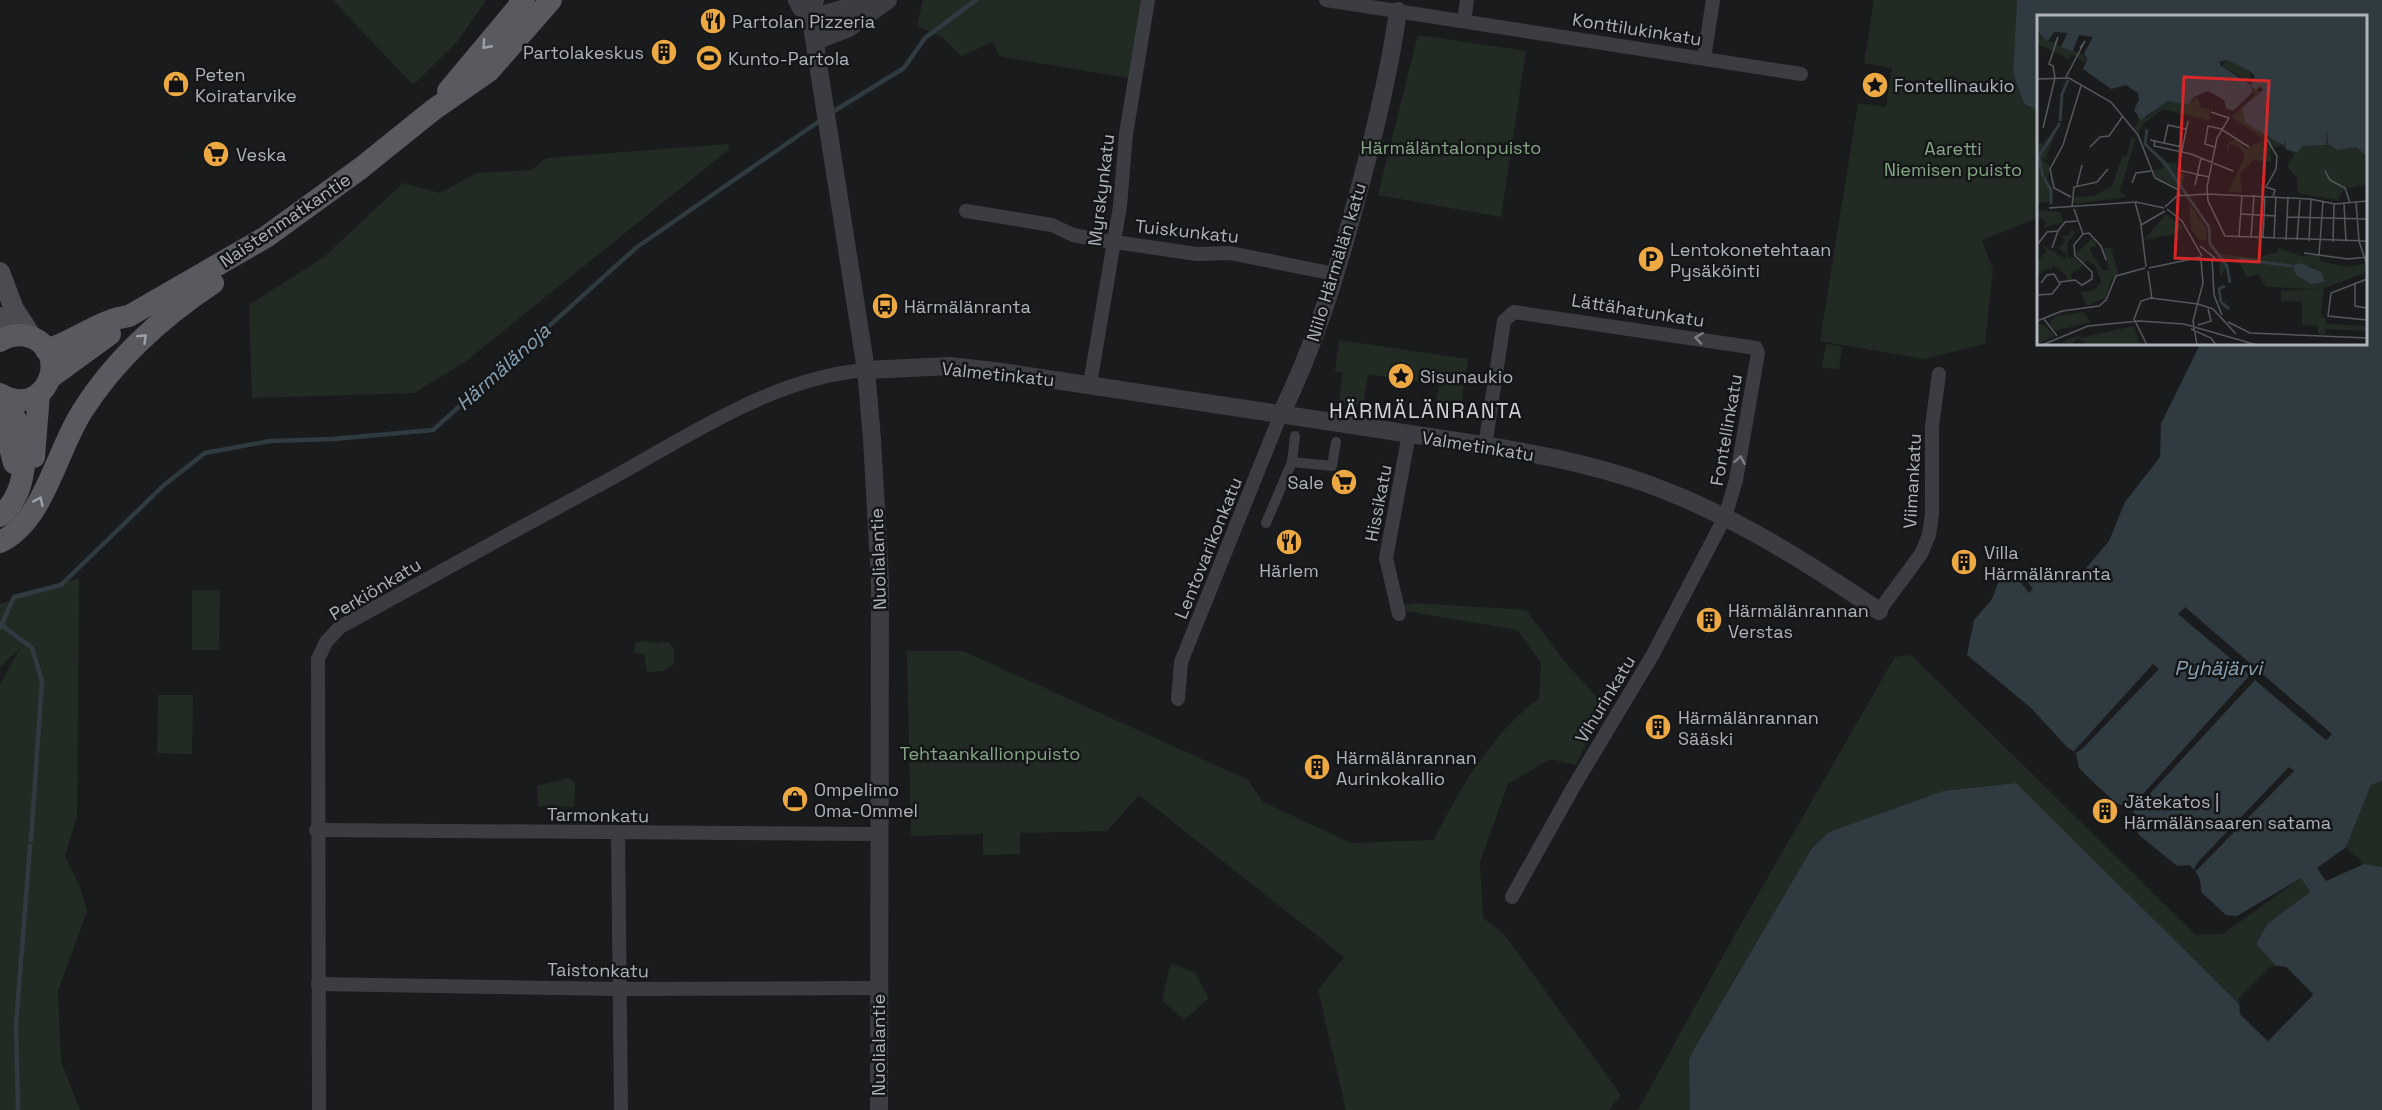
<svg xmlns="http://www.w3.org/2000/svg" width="2382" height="1110" viewBox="0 0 2382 1110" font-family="'Space Grotesk',sans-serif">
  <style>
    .green { fill: #222b23 }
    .water { fill: #303a41 }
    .pier { fill: #1a1b1d }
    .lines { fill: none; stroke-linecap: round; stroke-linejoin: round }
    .stream { stroke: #303a41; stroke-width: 4.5 }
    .pedestrian { stroke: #3c3d42; stroke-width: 10 }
    .minor { stroke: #3c3d42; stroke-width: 14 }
    .tertiary { stroke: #3c3d42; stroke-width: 18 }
    .secondary { stroke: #4a4c52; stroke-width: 20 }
    .primary { stroke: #585a60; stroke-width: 22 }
    .oneway { stroke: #9da1aa }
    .oneway2 { stroke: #7b7e85 }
    .labels { text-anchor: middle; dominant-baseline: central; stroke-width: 5; stroke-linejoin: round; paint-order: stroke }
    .poi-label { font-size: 18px; fill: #aeb3bc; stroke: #151618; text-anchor: start }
    .street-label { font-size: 18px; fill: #aeb3bc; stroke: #151618 }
    .park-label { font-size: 18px; fill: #86a686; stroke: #151618 }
    .water-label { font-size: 20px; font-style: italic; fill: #87a2b5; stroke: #151618 }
    .quarter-label { font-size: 21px; letter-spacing: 1.5px; fill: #ced1d8; stroke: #151618 }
    .inset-river { fill: none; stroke: #303a41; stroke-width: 3 }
    .inset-road { fill: none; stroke: #55585d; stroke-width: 1.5 }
    .view { fill: #d62828; fill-opacity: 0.15; stroke: #d62828; stroke-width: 3 }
    .inset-edge { fill: none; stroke: #aeb3bc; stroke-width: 3 }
  </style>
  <rect width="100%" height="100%" fill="#1a1b1d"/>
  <g class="green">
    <path d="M333,0H486L457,42L413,85Z"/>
    <path d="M923,0H1142L1129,78L999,56L993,42L961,56L943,38L917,26Z"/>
    <path d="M1874,0H2017L2013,73L2024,104L2038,110V218L1982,240L1993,270L1985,344L1924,359L1820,341L1858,103L1886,107L1892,68L1864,63Z"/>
    <path d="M1418,35L1526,51L1501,217L1378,195Z"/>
    <path d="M729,144L728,150L465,362L414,393L252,398L249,305L324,257L403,183L440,193L476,173L531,170L546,158Z"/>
    <path d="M1339,340L1468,359L1459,418L1434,414L1439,385L1368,374L1363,405L1339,402L1343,373L1335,371Z"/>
    <path d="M1826,344L1842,347L1839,370L1822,367Z"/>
    <path d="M79,578L77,816L65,856L80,887L87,911L58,991L61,1061L80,1110H0V684L21,647L0,667V604Z"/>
    <path d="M192,590L220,591L219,650H192Z"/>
    <path d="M1415,603L1526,610L1564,661L1604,705L1576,765L1550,759L1508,784L1480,862L1483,918L1503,933L1621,1095L1609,1110H1346L1318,990L1344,957L1139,795L1107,831L1020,833V854L983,855V834L911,836L907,651H963L1248,780L1263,802L1351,843L1434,840C1459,789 1492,733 1539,698L1541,663L1517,630L1388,608Z"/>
    <path d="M643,641L656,643L668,641L674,649V664L664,671L647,672L644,654L634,653L635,642Z"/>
    <path d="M1911,655L2196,935L2223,934L2301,878L2310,892L2268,923L2256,944L2276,966L2270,967L2239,998L2240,1005L2016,783L1943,791L1829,832L1812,848L1694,1049L1689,1060L1690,1110H1638L1734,936L1895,657Z"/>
    <path d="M158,695H193L192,754L157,753Z"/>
    <path d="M569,778L575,783L574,807L538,806L537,786Z"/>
    <path d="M2382,781V867L2364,864L2346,847L2371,785Z"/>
    <path d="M1171,963L1195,973L1209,998L1184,1020L1162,1000Z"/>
  </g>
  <path class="water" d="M2017,0H2382V781L2371,785L2346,847L2317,868L2326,881L2364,864L2382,867V1110H1690L1689,1059L1694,1049L1812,848L1829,832L1943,791L2016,783L2240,1005V1014L2268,1041L2313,995L2286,967L2276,966L2256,944L2268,923L2310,892L2301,878L2237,916L2226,915L2201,892C2201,879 2199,874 2189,865L2177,866L2138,834L2139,818L2127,807L2116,803L2091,780L2079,768L2076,753L2067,747L2031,708L1967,655L1974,620L1992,599L1998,583L2007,572L2018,579L2029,593L2033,589L2023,576L2032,570L2047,576L2057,572L2075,581L2109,541L2125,502L2160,457L2161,424L2200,344H2366V16H2038V110L2024,104L2013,73Z"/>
  <g class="pier">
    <path d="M2185,607L2332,734L2326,740L2255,680L2133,812L2131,810L2134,804L2250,675L2178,614Z"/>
    <path d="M2153,664L2159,669L2083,748L2076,753L2074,751Z"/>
    <path d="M2289,767L2294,771L2196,871L2194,869L2198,862Z"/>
    <path d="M2272,966L2286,967L2313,994L2268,1041L2240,1014L2239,1001L2243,1012L2268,1037L2309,995L2284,970Z"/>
  </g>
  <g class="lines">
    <g class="stream">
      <path d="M831,113L904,68L925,38L976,0"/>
      <path d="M3,626L32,648L42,681L31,840"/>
      <path d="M0,628L14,597L61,585L164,485L205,453L270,441L333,439L433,430L637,247L821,120"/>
      <path d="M18,1110L16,1025L30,846"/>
    </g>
    <g class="pedestrian">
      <path d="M1292,462L1332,466L1336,442"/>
      <path d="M1266,523L1292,462L1295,436"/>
    </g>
    <g class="minor">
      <path d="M1326,0L1801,74"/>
      <path d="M1464,21L1467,0"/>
      <path d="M1704,58L1713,0"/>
      <path d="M966,211L1052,225L1073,235L1094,239L1197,254L1230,253L1335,274"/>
      <path d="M1090,384L1120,206L1126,134L1148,0"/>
      <path d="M1485,446L1504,321L1514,312L1756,348L1758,353L1736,480L1725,517L1652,656L1574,786L1512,897"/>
      <path d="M1879,611L1921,554L1929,535L1932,514V426L1939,374"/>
      <path d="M1399,614L1386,558L1409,434"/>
      <path d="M1178,699L1181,662L1281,414"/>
      <path d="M316,830L878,834"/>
      <path d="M618,833L621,1110"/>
      <path d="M318,984L619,989L878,988"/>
      <path d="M319,1110L318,659L326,642L340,627C431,577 521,527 612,478C690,435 775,377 866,370"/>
    </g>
    <g class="tertiary">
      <path d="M797,0L801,8L810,13"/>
      <path d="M815,0L810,13L866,370L872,439L880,580L879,1110"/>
      <path d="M811,18L853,6L882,2"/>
      <path d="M815,41L849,28L888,0"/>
      <path d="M866,370L950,366L1002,372C1126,390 1249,409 1372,428C1457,442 1545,451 1627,477C1718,506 1800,557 1879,611"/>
      <path d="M1281,414C1316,343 1339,266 1359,190C1375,131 1390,71 1398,11"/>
    </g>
    <g class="secondary">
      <path d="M0,272L14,309L32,337"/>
      <path d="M0,317L4,338"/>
    </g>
    <g class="primary">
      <path d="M448,91L524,0"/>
      <path d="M0,341C8,336 18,334 27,336C74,348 47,422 0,394"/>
      <path d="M46,350C75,341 99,320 129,316L266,237L361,168L433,110L489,71L551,0"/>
      <path d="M51,377L110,334"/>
      <path d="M0,426L9,444L14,463"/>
      <path d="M34,457L39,394"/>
      <path d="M0,516C24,497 29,458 20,429C16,417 8,406 1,396"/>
      <path d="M0,542C44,522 56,451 83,410C116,358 162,317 213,283"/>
    </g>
  </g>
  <defs><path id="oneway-chevron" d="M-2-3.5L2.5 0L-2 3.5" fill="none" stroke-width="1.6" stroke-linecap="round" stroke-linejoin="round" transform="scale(1.5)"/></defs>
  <g class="oneway">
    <use href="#oneway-chevron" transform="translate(486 45) rotate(132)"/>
    <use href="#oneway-chevron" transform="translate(143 338) rotate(-44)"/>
    <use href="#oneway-chevron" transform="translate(39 501) rotate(-65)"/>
  </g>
  <g class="oneway2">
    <use href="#oneway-chevron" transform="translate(1699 338) rotate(-171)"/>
    <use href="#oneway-chevron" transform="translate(1740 460) rotate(-80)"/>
  </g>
  <defs>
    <symbol id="restaurant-disc" viewBox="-11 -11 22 22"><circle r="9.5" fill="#eca943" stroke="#151618"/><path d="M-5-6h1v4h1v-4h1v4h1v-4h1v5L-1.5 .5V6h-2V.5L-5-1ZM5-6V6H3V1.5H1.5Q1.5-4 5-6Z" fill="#111"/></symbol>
    <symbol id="building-disc" viewBox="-11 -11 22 22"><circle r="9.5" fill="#eca943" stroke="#151618"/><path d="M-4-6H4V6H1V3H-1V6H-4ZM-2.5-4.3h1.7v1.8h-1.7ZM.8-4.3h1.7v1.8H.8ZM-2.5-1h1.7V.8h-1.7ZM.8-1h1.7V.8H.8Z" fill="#111"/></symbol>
    <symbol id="stadium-disc" viewBox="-11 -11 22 22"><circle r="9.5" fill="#eca943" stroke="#151618"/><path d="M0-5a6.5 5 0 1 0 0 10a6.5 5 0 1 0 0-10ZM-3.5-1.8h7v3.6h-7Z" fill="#111"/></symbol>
    <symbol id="shop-disc" viewBox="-11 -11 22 22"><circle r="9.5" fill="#eca943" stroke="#151618"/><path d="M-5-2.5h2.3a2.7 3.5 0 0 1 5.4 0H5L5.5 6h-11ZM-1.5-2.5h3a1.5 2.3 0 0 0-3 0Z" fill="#111"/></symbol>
    <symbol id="sight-disc" viewBox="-11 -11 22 22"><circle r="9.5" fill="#eca943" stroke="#151618"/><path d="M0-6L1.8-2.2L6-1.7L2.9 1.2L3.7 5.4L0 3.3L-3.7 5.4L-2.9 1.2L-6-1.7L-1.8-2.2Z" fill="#111"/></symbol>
    <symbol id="supermarket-disc" viewBox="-11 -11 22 22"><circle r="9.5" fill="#eca943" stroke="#151618"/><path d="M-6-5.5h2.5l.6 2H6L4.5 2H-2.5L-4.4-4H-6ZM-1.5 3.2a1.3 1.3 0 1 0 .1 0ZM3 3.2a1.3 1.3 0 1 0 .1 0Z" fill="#111"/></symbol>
    <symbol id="parking-disc" viewBox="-11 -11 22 22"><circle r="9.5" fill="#eca943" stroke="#151618"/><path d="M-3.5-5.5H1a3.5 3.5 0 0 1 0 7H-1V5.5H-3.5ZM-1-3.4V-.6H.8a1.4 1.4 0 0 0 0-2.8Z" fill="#111"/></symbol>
    <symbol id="bus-disc" viewBox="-11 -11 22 22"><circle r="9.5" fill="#eca943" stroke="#151618"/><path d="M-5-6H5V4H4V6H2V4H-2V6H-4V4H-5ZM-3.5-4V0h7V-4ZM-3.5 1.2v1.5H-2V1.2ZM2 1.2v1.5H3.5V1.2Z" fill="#111"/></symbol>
  </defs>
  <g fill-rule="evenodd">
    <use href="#restaurant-disc" x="698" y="6" width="30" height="30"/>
    <use href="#building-disc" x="649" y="37" width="30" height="30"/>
    <use href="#stadium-disc" x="694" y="43" width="30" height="30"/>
    <use href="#shop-disc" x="161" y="69" width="30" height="30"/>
    <use href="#sight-disc" x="1860" y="70" width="30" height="30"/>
    <use href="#supermarket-disc" x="201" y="139" width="30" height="30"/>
    <use href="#parking-disc" x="1636" y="244" width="30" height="30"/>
    <use href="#bus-disc" x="870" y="291" width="30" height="30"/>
    <use href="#sight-disc" x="1386" y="361" width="30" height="30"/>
    <use href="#supermarket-disc" x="1329" y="467" width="30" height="30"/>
    <use href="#restaurant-disc" x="1274" y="527" width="30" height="30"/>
    <use href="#building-disc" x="1949" y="547" width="30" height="30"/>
    <use href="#building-disc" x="1694" y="605" width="30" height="30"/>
    <use href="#building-disc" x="1643" y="712" width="30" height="30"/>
    <use href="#building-disc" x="1302" y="752" width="30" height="30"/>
    <use href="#shop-disc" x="780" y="784" width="30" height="30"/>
    <use href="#building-disc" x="2090" y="796" width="30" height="30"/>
  </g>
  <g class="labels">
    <g class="poi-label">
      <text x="732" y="21">Partolan Pizzeria</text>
      <text x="644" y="52" text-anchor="end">Partolakeskus</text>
      <text x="728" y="58">Kunto-Partola</text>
      <text x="195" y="74">Peten<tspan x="195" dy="21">Koiratarvike</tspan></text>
      <text x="1894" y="85">Fontellinaukio</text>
      <text x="236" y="154">Veska</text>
      <text x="1670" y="249">Lentokonetehtaan<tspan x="1670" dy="21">Pysäköinti</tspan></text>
      <text x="904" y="306">Härmälänranta</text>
      <text x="1420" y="376">Sisunaukio</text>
      <text x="1324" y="482" text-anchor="end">Sale</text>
      <text x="1984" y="552">Villa<tspan x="1984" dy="21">Härmälänranta</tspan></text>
      <text x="1289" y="570" text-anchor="middle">Härlem</text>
      <text x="1728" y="610">Härmälänrannan<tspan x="1728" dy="21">Verstas</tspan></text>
      <text x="1678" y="717">Härmälänrannan<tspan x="1678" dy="21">Sääski</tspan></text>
      <text x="1336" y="757">Härmälänrannan<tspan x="1336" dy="21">Aurinkokallio</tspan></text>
      <text x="814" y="789">Ompelimo<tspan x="814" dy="21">Oma-Ommel</tspan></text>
      <text x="2124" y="801">Jätekatos |<tspan x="2124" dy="21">Härmälänsaaren satama</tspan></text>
    </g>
    <g class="street-label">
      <text transform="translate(1637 29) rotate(9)">Konttilukinkatu</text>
      <text transform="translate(1101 190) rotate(-83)">Myrskynkatu</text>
      <text transform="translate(285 220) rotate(-34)">Naistenmatkantie</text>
      <text transform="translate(1187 231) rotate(6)">Tuiskunkatu</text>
      <text transform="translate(1336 262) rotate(-73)">Niilo Härmälän katu</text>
      <text transform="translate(1638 310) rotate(9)">Lättähatunkatu</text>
      <text transform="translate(998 374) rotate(6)">Valmetinkatu</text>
      <text transform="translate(1726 430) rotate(-80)">Fontellinkatu</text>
      <text transform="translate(1478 446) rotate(9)">Valmetinkatu</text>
      <text transform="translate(1912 481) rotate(-87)">Viimankatu</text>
      <text transform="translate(1378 503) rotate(-79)">Hissikatu</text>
      <text transform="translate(1208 548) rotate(-68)">Lentovarikonkatu</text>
      <text transform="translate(878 559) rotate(-92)">Nuolialantie</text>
      <text transform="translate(375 589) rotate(-31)">Perkiönkatu</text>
      <text transform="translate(1605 699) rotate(-59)">Vihurinkatu</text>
      <text transform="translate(598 815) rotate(1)">Tarmonkatu</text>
      <text transform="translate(598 970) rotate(1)">Taistonkatu</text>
      <text transform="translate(878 1045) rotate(-90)">Nuolialantie</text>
    </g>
    <g class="park-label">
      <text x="1451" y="147">Härmäläntalonpuisto</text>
      <text x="1953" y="148">Aaretti<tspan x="1953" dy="21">Niemisen puisto</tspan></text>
      <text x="990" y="753">Tehtaankallionpuisto</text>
    </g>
    <g class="water-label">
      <text transform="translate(503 367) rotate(-42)">Härmälänoja</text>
      <text x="2218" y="668">Pyhäjärvi</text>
    </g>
    <g class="quarter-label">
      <text x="1426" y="410">HÄRMÄLÄNRANTA</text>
    </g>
  </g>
  <g transform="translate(2037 15)">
    <rect width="330" height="330" fill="#1a1b1d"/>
    <path d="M0,14L7,24L47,40L48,49L40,42L34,40L32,44L0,29ZM190,45L213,56V67L184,51ZM215,71L223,77L206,93L210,109L244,128L248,126L254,138H260L267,131L289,130L290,115L293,129L320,132L330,142V169L307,174L301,185L261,178L260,163L250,151L257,140L244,130L239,133L195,102L218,80ZM160,81L164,93L172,94L173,106L126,94L106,109L101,119L97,112L102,107L100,100L109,103L131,86L152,90ZM20,114L8,145L1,141L13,151L10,164L13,177L12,187L0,188V128L5,129L15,117L6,130L5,134ZM99,122L83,176L90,182L38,189L35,182L57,181L75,171L85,142L90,141L94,123ZM198,124L209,134L228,124L234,129V147L216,145L203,159L205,177H191L207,144V137L197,129L192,130L190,140V129ZM106,129L130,147L140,148L139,156L148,158L144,173L123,166L115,156L126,153L125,149ZM152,188L169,213V225H162L154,213ZM0,195L23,197L26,207L7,213L9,207L0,201ZM129,199L146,212L138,219L107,225ZM35,214L38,218L30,229L31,243H37L46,251L34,259L35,265L30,266L29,260L19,252H14V259L12,253L0,260V246L10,236L2,228L29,244V239L18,231L23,232L28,225L24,221H31ZM55,224L60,230L53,233L54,238L66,256L72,255L66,233H74L81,258L74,265L68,283L50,291L43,277L57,275L64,267L59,252L50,245L46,250L38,239ZM241,233L264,241L283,240V246L310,252L329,248L330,257L287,273L284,302L289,304L288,309L330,311V316L289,314L288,319H281V311L265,310V287L244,286V276L282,274L229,272L221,259L210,262L202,247L190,246L191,251L183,261L182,239L219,243L241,237ZM255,251H274L285,257L286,267L259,260ZM46,297L54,307L18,316L12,308L19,301ZM0,309H6L18,321L0,329ZM97,311L103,330H51L40,323L35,330L25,326L47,319L42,323Z" fill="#222b23" fill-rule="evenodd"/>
    <path d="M0,0H330V142L320,132L300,135L291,129L290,115L289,130L266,131L260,138L249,134L248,126L246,130L215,112L208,107L205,93L226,75L223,71L219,75L214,71L216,77L196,96L189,93L187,85L171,76L157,82L152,90L131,86L104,105L97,95L102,85L101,78L89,70L74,74L46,54L50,45L47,38L56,22L42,20L36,36L24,32L30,18L17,17L11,26L7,24L0,14ZM190,45L213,56L218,62L214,70L184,51L182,47ZM263,248L285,257L287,267L274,269L259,260L255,251Z" fill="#303a41" fill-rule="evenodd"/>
    <path class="inset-river" d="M23,106L25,79L31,65M110,114L108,129L127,147L172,212L173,229L190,251L193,268M2,141L23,108M2,142L6,162M7,163L14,175V189M202,244L255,251M188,271L182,274L184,287L192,294"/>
    <path class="inset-road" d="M29,62L48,26L43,33M18,63L16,51L12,49L21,22L18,29M0,64L32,63L74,87L101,120L118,163L140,174L144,181M174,97L192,103L180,123L170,172L171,186L188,221L330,226M151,106L141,155L172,162M6,113L18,63M230,124L240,141L239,154L229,172L238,175L236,181M113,125L145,132M118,126L117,131L154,139L196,156M127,128L131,110L149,114M53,132L63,122L72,121L86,101M178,132L168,129L171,111L184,114L212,132M288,156L293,165L308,173L313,188M95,168L99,158L114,156M40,170L45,150M158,170L164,143M34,182L17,173L13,154L26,130L44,71M98,187L104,209M319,187L322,226L330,250M307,189L309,227M35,192L37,172L60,167L71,154M128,192L140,181L170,179L273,184L298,189L330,186M12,193L99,187L127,193M37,194L46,219M130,194L145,206L165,241M204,199L239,201M250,202L330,204M46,219L52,218L64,231L69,245M202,222L205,180M214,223L217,180M226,223L228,181M237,224L239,181M249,225L251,182M260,225L263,185M272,226L274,184M296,227L297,189M0,230L10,217L21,216L28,207L40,206M163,231L179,244M15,233L21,216M267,238L311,244L330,242M282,240L286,187M175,243L177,280L185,300M109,252L104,210L128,196M112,253L164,242M111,256L115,284M330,264L294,278L291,301L330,305M23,267L38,265L45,270L55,264V257L38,241L37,230L46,219M318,269V291L330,293M0,280L15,279L23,269L17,259L10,260L4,268M161,289L176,294L199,319M7,304L20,321M0,306L25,296L62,291L69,285L79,261L108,253M191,307L213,318L330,323M161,310L174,306L171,294M154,314L174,323L179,330M5,330L51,311L102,306L147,309L220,330M110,330L97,304L104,286L114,283L161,289M160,330L156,306L166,268L164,245"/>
    <path class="view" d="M147,62L232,66L222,247L138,243Z"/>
    <rect width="330" height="330" class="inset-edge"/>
  </g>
</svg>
